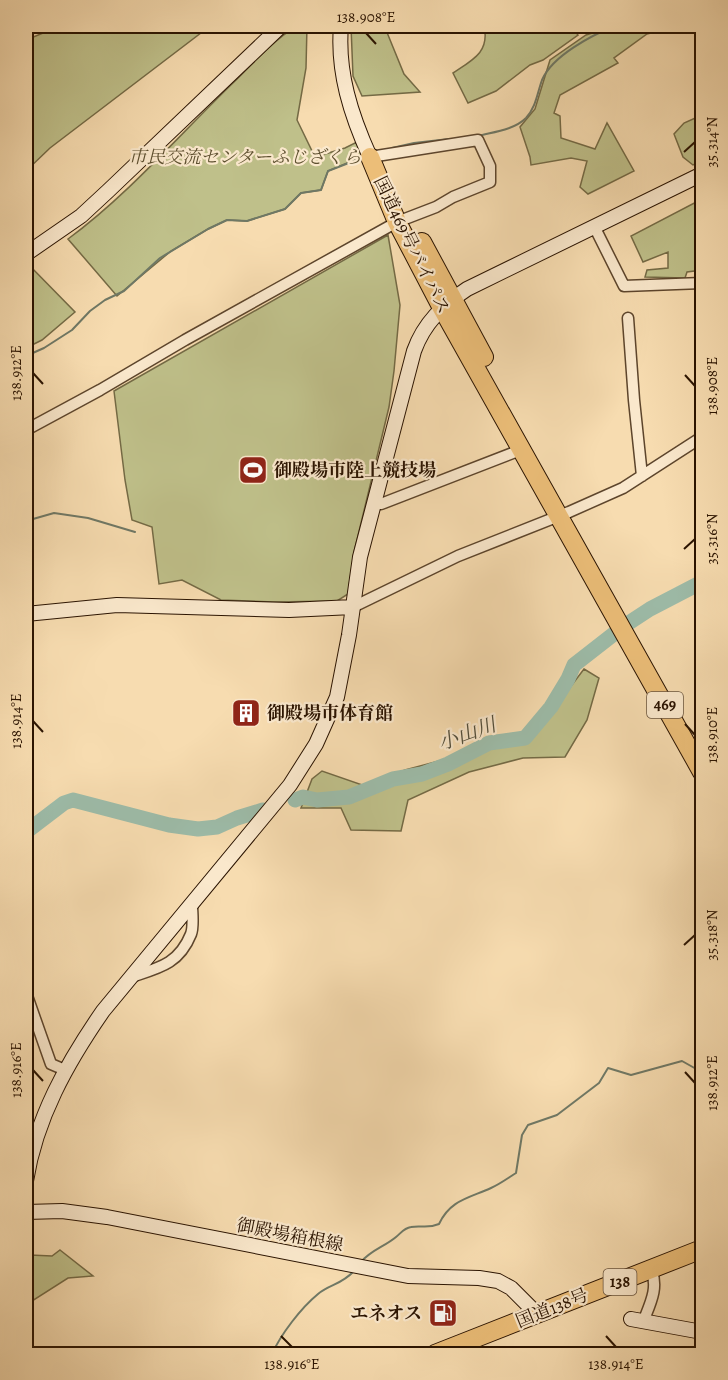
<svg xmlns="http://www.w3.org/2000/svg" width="728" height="1380" font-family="Alegreya,'Noto Serif JP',serif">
  <rect width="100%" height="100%" fill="#f7dcb0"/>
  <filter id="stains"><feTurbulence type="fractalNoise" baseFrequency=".00333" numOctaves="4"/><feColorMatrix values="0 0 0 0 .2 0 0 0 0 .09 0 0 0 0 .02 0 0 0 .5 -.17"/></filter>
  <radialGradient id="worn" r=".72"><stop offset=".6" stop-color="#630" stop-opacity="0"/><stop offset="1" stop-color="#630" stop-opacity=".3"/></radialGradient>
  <path fill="#bfc08a" stroke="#746a45" stroke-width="1.5" d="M60 26H210L50 148 26 171V40Z
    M296 26H307L306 68 297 120 315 157 345 148 357 142 364 156 328 171 321 190 301 193 285 209 247 221 227 220 208 229 171 251 117 296 68 239C129 194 180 134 235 81 254 62 273 41 296 26Z
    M351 26H391L386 30 404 74 420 92 362 96 353 76Z
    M484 26H571L578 35 543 60 530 65 496 91 468 103 453 73C473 60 490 52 484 26Z
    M614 26H664L666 29 647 34 614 58 618 63 560 95 554 113 560 116 561 138 595 149 607 123 634 171 588 194 580 187 587 161 571 158 531 165 530 157 520 127 535 109 550 60 586 35Z
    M702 115V161L693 165 683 157 674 134 684 123Z
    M702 199V270L687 272 685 278 645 277 647 270 668 268V252L643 262 631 236Z
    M388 235 400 305 394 371 389 407 354 552 348 594 337 601 274 602 221 600 182 580 159 584 152 527 132 520 125 480 114 391Z
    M28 264 75 312 42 340 26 348V266Z
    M584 669 599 678 587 720 565 757 523 758 469 772 408 800 401 831 351 830 341 808H301L312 779 322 771 365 786 405 770 533 736Z
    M60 1250 93 1276 68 1278 29 1303 26 1264 30 1255 52 1256Z"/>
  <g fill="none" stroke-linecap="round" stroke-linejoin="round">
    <path stroke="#6f7865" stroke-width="2" d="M478 136C493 132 514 130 526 118 536 107 537 94 542 80 552 56 592 35 615 26
      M392 148 414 143 449 139
      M26 356 44 348 72 330 90 311 105 300 124 291 160 258 208 229 227 220 247 221 285 209 301 193 321 190 328 171 359 159
      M26 521 54 513 88 518 135 532
      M361 1262C371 1250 384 1247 396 1237 401 1233 404 1228 411 1227 422 1225 427 1229 439 1224 450 1200 469 1198 491 1188 500 1184 508 1178 516 1173L522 1135 528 1125 557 1115 599 1083 608 1068 631 1075 682 1061 698 1070 702 1066
      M272 1354C281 1334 301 1308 318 1294 330 1284 341 1285 354 1271"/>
    <path stroke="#9dbca9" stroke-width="15" d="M295 800 303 797 317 800 349 797 393 779 422 774 448 764 489 743 525 738 551 707 568 679 574 665 624 626 650 609 702 582
      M26 832 64 803 73 800 169 825 198 829 217 827 237 818 263 810"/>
    <g stroke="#5d452c" stroke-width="13">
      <path id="street" d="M594 226 624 286 702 283
        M628 318 634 400 642 476
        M26 430 100 390 185 340 397 222 436 207 453 197 490 182V166L478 140 370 157
        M374 504H381L523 449
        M353 607 458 556 569 512 623 488 702 437
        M131 977C159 968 179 964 191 934 194 926 192 913 192 905
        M26 993 51 1064 65 1070
        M643 1322C650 1304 659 1288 651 1269"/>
    </g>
    <g stroke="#2a1300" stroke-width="16">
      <path id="secondary" d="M341 26C337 72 351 115 370 157
        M26 254 81 216 108 191 281 26
        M26 614 117 605 289 610 353 607
        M26 1181C36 1118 67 1063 103 1011L290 785 316 744 337 697 349 635 360 557 414 351C424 323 443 305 467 289L702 174
        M26 1212 62 1211 107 1217 408 1276 479 1278 498 1281 511 1288 537 1314
        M631 1319 702 1332"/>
    </g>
    <g stroke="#2a1300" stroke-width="20">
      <path id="highway" d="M370 157 397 222 442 308 702 772
        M422 242 484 357
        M435 1354 702 1249"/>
    </g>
    <use href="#street" stroke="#fae8cc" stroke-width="10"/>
    <use href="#secondary" stroke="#fae8cc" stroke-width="14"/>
    <use href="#highway" stroke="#ecbe78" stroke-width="18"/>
  </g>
  <path fill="none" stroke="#2a1300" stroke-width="2" d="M366 33 376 44M684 152 695 142M33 373 43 384M685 375 695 386M684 549 695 539M33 721 43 732M685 724 695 735M684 945 695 935M33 1070 43 1081M685 1072 695 1083M281 1336 292 1347M606 1336 616 1347"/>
  <defs>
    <g id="stadium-square" transform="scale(1.5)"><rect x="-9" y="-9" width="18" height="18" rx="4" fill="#8f2418" stroke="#fae8cc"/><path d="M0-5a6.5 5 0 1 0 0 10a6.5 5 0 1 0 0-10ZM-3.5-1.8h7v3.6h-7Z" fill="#fff"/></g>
    <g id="building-square" transform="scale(1.5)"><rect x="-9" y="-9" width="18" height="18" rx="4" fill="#8f2418" stroke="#fae8cc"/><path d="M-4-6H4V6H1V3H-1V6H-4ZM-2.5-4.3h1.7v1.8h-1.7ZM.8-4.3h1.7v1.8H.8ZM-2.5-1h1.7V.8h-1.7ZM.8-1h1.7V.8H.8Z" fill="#fff"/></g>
    <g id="fuel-square" transform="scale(1.5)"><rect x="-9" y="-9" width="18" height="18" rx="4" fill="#8f2418" stroke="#fae8cc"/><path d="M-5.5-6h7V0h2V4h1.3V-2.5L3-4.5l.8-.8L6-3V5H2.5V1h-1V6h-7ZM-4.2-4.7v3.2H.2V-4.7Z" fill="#fff"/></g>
  </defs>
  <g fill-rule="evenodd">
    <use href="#stadium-square" x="253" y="470"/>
    <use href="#building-square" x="246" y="713"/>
    <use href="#fuel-square" x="443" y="1313"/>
  </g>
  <g text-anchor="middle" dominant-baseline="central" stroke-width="4.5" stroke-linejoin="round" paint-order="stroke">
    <g fill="#fae8cc" stroke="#68533d" stroke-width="1.5">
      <rect x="647" y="692" width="36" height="26" rx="4.5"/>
      <rect x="603.5" y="1269" width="33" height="26" rx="4.5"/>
    </g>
    <g font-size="16" font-weight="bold" fill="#2a1300">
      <text x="665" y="705">469</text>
      <text x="620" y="1282">138</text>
    </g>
    <g font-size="18" font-style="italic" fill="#5e5030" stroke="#fae8cc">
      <text x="245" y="157">市民交流センターふじざくら</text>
    </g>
    <g font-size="18" fill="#2a1300" stroke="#fae8cc">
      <text transform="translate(412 245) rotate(64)">国道469号バイパス</text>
      <text transform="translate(290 1235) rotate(11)">御殿場箱根線</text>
      <text transform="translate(552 1308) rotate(-22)">国道138号</text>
    </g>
    <g font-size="18" font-weight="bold" fill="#2a1300" stroke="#fae8cc" text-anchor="start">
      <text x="274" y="470">御殿場市陸上競技場</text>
      <text x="267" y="713">御殿場市体育館</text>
      <text x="422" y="1313" text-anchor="end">エネオス</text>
    </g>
    <g font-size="20" font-style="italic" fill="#524e3b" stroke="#fae8cc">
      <text transform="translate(467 734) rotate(-20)">小山川</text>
    </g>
  </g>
  <rect width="728" height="1380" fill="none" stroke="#f7dcb0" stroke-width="66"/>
  <rect x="33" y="33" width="662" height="1314" fill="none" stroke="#2a1300" stroke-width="2"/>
  <g font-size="15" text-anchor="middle" fill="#2a1300">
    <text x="366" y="22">138.908°E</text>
    <text transform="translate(712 142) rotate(-90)" y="5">35.314°N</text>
    <text transform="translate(16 373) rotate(-90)" y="5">138.912°E</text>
    <text transform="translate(712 386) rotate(-90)" y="5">138.908°E</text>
    <text transform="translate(712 539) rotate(-90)" y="5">35.316°N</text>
    <text transform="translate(16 721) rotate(-90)" y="5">138.914°E</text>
    <text transform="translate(712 735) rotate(-90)" y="5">138.910°E</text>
    <text transform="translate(712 935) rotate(-90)" y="5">35.318°N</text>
    <text transform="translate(16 1070) rotate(-90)" y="5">138.916°E</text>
    <text transform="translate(712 1083) rotate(-90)" y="5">138.912°E</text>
    <text x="292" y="1369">138.916°E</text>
    <text x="616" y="1369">138.914°E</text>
  </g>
  <rect width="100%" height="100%" filter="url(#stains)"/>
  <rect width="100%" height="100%" fill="url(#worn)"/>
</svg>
